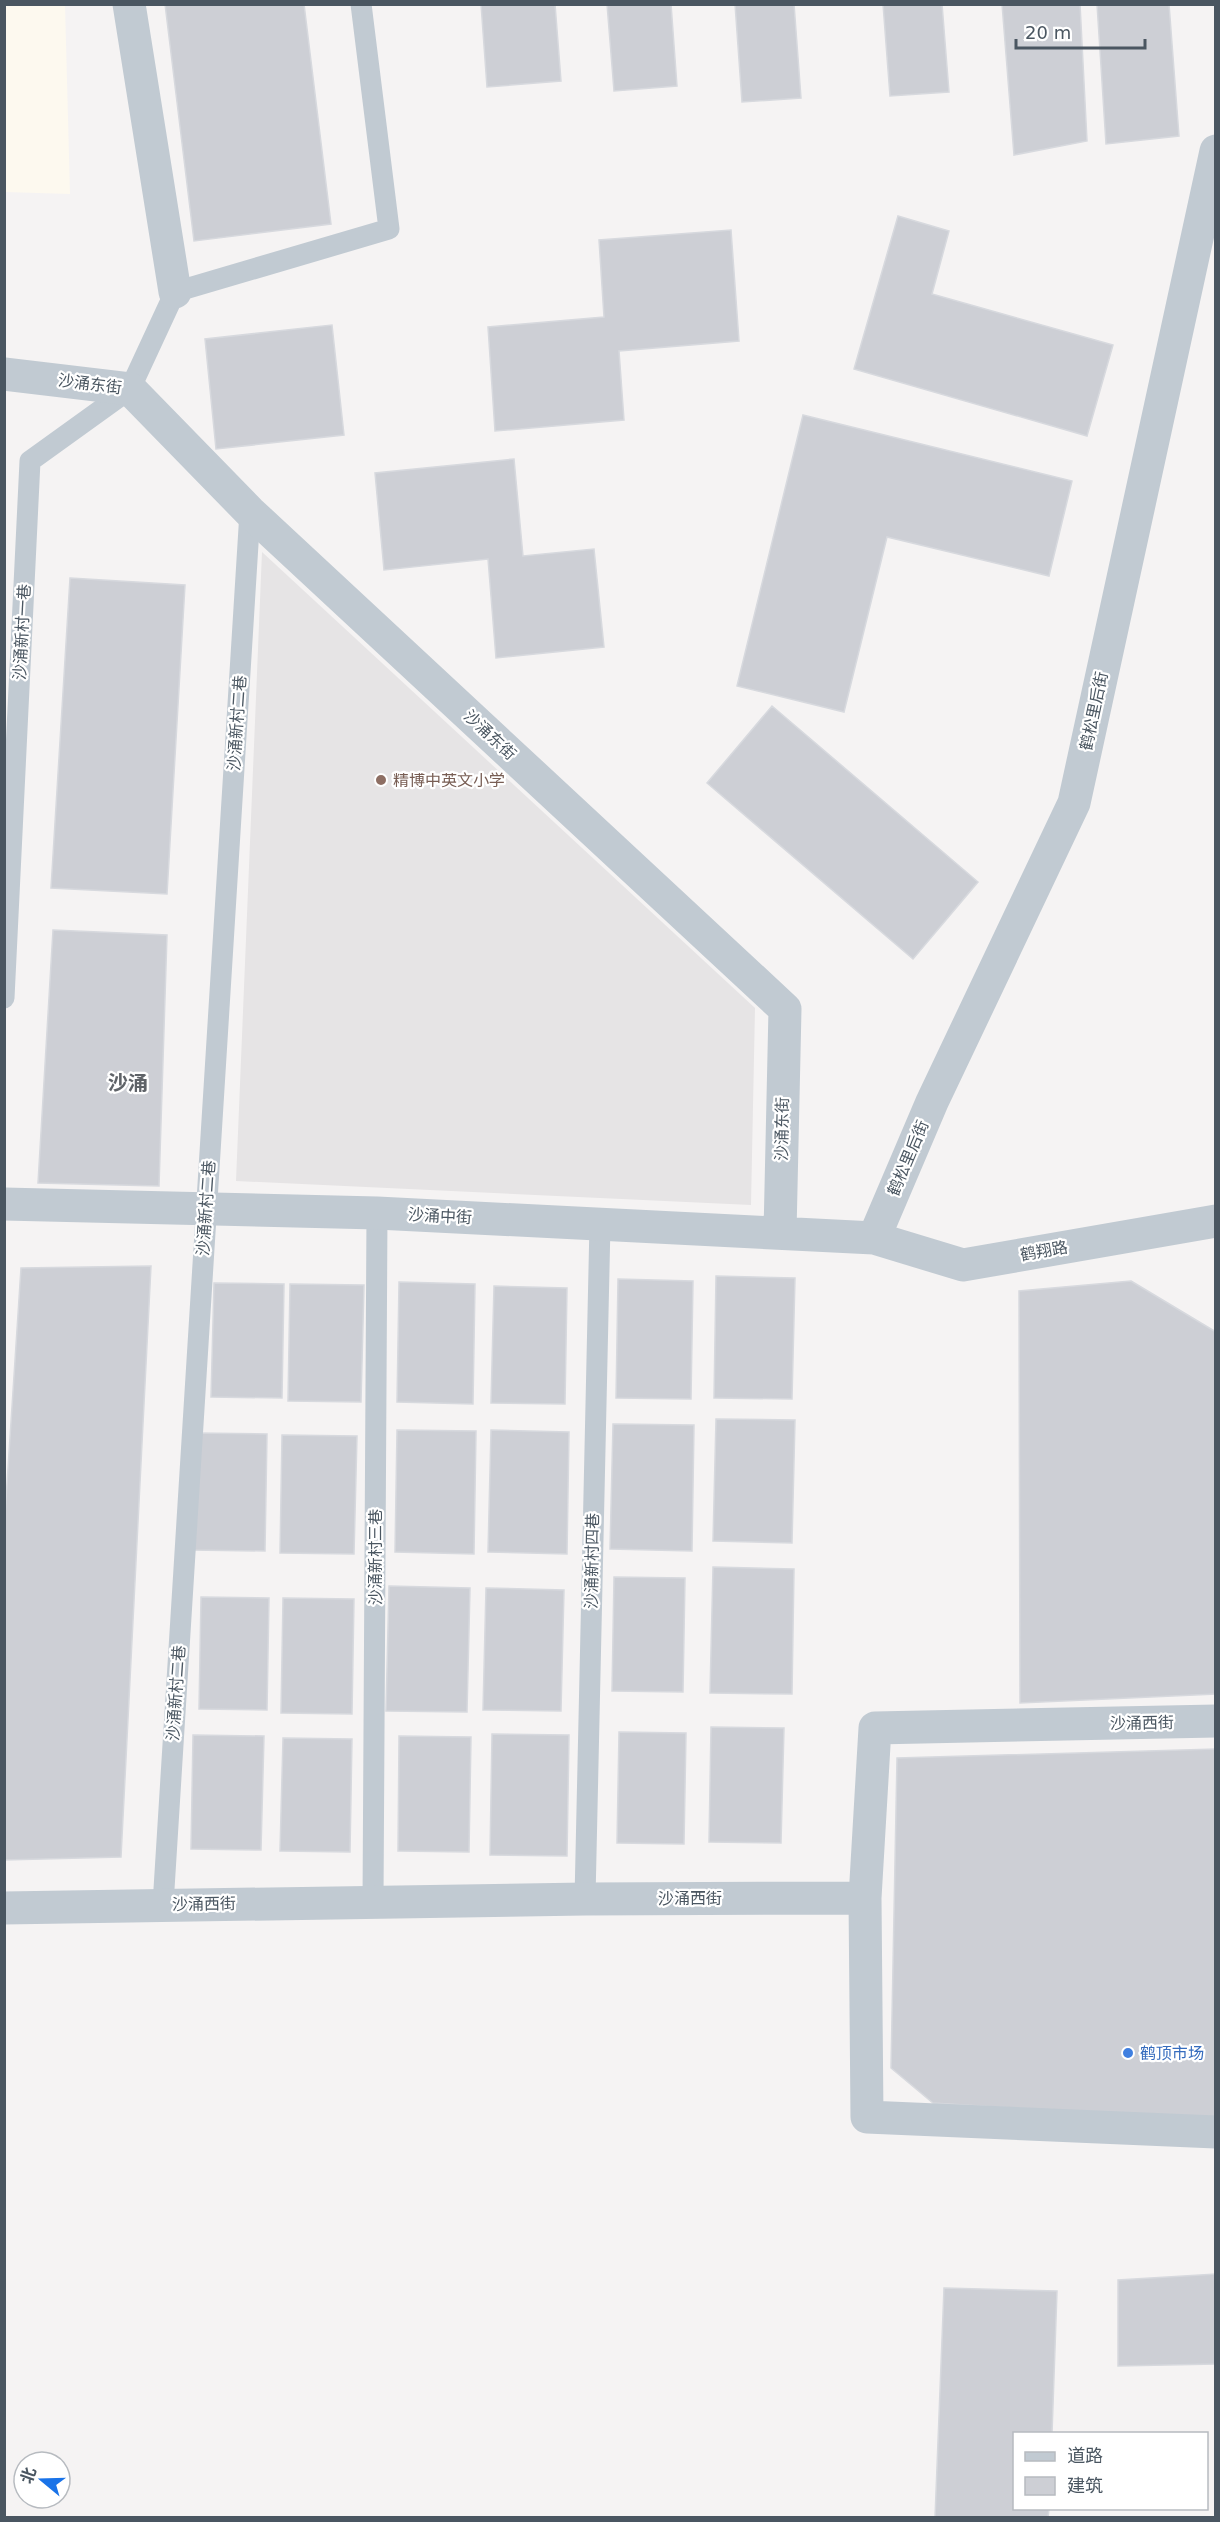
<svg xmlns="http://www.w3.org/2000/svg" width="1220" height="2522" font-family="'DejaVu Sans','Noto Sans SC',sans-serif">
  <rect width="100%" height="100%" fill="#f5f3f3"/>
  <path fill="#fdf9ef" d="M5 4 65 5 70 194 5 192Z"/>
  <path fill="#e6e4e5" d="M262 552 755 1008 751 1205 236 1181Z"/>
  <path fill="#cdcfd5" stroke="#d7d9de" stroke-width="1.5" d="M165 4H304L331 224 194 241Z
    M481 4H555L561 81 487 87Z
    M607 4H671L677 86 614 91Z
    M735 4H794L801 98 742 102Z
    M883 4H942L949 92 890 96Z
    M1002 4H1080L1087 141 1014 155Z
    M1097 4H1169L1179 136 1106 144Z
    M898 216 949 231 932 294 1113 345 1087 436 854 369Z
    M731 230 739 341 619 351 624 420 495 431 488 327 604 317 599 240Z
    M332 325 344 435 216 449 205 339Z
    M803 415 1072 481 1049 576 887 537 844 712 737 686Z
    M514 459 523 556 594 549 604 647 496 658 488 559 384 570 375 473Z
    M70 578 185 585 167 894 51 888Z
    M772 706 978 882 913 959 707 783Z
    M53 930 167 935 159 1186 38 1183Z
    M151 1266 121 1857 4 1860V1530L21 1268Z
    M716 1276 795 1278 792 1399 714 1398Z
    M618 1279 693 1281 691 1399 616 1398Z
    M1131 1281 1216 1332V1694L1020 1703 1019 1291Z
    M399 1282 475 1284 473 1404 397 1402Z
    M214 1283 284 1284 282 1398 211 1397Z
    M290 1284 364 1285 361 1402 288 1401Z
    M494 1286 567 1288 565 1404 491 1403Z
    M716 1419 795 1420 792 1543 713 1541Z
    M613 1424 694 1425 692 1551 610 1549Z
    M397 1430 476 1431 474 1554 395 1552Z
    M491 1430 569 1432 567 1554 488 1552Z
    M194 1433 267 1434 265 1551 192 1550Z
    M282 1435 357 1436 354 1554 280 1553Z
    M713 1567 794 1569 792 1694 710 1693Z
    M614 1577 685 1578 683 1692 612 1691Z
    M389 1586 470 1588 467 1712 386 1711Z
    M486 1588 564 1590 561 1711 483 1710Z
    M201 1597 269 1598 267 1710 199 1709Z
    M283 1598 354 1599 352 1714 281 1713Z
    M711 1727 784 1728 781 1843 709 1842Z
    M619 1732 686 1733 684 1844 617 1843Z
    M492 1734 569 1735 567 1856 490 1855Z
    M193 1735 264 1736 261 1850 191 1849Z
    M399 1736 471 1737 469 1852 398 1851Z
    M283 1738 352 1739 350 1852 280 1851Z
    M1216 1749V2121L933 2103 891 2068 897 1758Z
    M1216 2274V2364L1118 2366V2280Z
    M944 2288 1057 2291 1052 2434H1014V2508H1049L1048 2518H935Z"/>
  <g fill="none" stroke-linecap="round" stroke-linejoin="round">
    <path stroke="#c1cad2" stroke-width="21" d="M4 998 30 461 130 389 175 292 389 229 361 4
      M585 1899 600 1224
      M373 1902 377 1213
      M163 1905 250 512"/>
    <path stroke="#c1cad2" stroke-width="33" d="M129 4 175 292
      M4 374 130 389 250 512 785 1009 780 1233
      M4 1204 377 1213 874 1238 963 1265 1216 1221
      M874 1238 932 1102 1074 803 1216 151
      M865 1898 867 2117 1216 2132
      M4 1908 585 1899 865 1898 875 1728 1216 1721"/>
  </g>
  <circle fill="#8d6e63" stroke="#fff" stroke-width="2" cx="381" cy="780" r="6"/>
  <circle fill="#3f7fe0" stroke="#fff" stroke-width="2" cx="1128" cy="2053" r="6"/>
  <g text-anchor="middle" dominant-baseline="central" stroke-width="4.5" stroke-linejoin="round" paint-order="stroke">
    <g font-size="16" fill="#4a5661" stroke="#fff">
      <text transform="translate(90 384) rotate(7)">沙涌东街</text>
      <text transform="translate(22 632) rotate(-87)">沙涌新村一巷</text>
      <text transform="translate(1094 711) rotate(-78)">鹤松里后街</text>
      <text transform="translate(237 723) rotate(-86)">沙涌新村二巷</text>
      <text transform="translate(490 735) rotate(43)">沙涌东街</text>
      <text transform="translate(782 1129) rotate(-89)">沙涌东街</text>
      <text transform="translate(908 1158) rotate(-67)">鹤松里后街</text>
      <text transform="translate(206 1208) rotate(-86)">沙涌新村二巷</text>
      <text transform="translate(440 1216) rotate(3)">沙涌中街</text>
      <text transform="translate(1044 1251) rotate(-10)">鹤翔路</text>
      <text transform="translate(375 1557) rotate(-90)">沙涌新村三巷</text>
      <text transform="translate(592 1561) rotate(-89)">沙涌新村四巷</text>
      <text transform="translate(176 1693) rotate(-86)">沙涌新村二巷</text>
      <text transform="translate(1142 1723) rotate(-1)">沙涌西街</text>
      <text x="690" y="1898">沙涌西街</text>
      <text transform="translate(204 1904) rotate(-1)">沙涌西街</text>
    </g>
    <g font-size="16" fill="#785e54" stroke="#fff" text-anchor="start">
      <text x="393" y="780">精博中英文小学</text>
    </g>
    <g font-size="16" fill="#366cbe" stroke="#fff" text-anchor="start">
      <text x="1140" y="2053">鹤顶市场</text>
    </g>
    <g font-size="20" font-weight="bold" fill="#5f6368" stroke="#fff">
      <text x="128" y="1083">沙涌</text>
    </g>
  </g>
  <rect width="1220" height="2522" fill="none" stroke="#4a5661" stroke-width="12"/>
  <rect x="1013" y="2432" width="195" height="78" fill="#ffffff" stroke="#b7bbc0" stroke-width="1.5"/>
  <rect x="1025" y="2452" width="30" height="9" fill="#c1cad2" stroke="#b7bbc0" stroke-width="1.5"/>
  <text x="1067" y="2462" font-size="18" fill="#4a5661">道路</text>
  <rect x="1025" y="2477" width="30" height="18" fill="#cdcfd5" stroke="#b7bbc0" stroke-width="1.5"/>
  <text x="1067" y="2492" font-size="18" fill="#4a5661">建筑</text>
  <g transform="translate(42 2480) rotate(289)"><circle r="28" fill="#ffffff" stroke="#b7bbc0" stroke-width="1.5"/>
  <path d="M0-4.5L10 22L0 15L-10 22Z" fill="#1a73e8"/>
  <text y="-9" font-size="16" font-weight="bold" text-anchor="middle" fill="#4a5661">北</text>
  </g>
  <path d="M1016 39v9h129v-9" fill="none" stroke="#4a5661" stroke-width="3"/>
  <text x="1025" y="39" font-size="18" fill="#4a5661" stroke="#ffffff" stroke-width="4.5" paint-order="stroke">20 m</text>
</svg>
